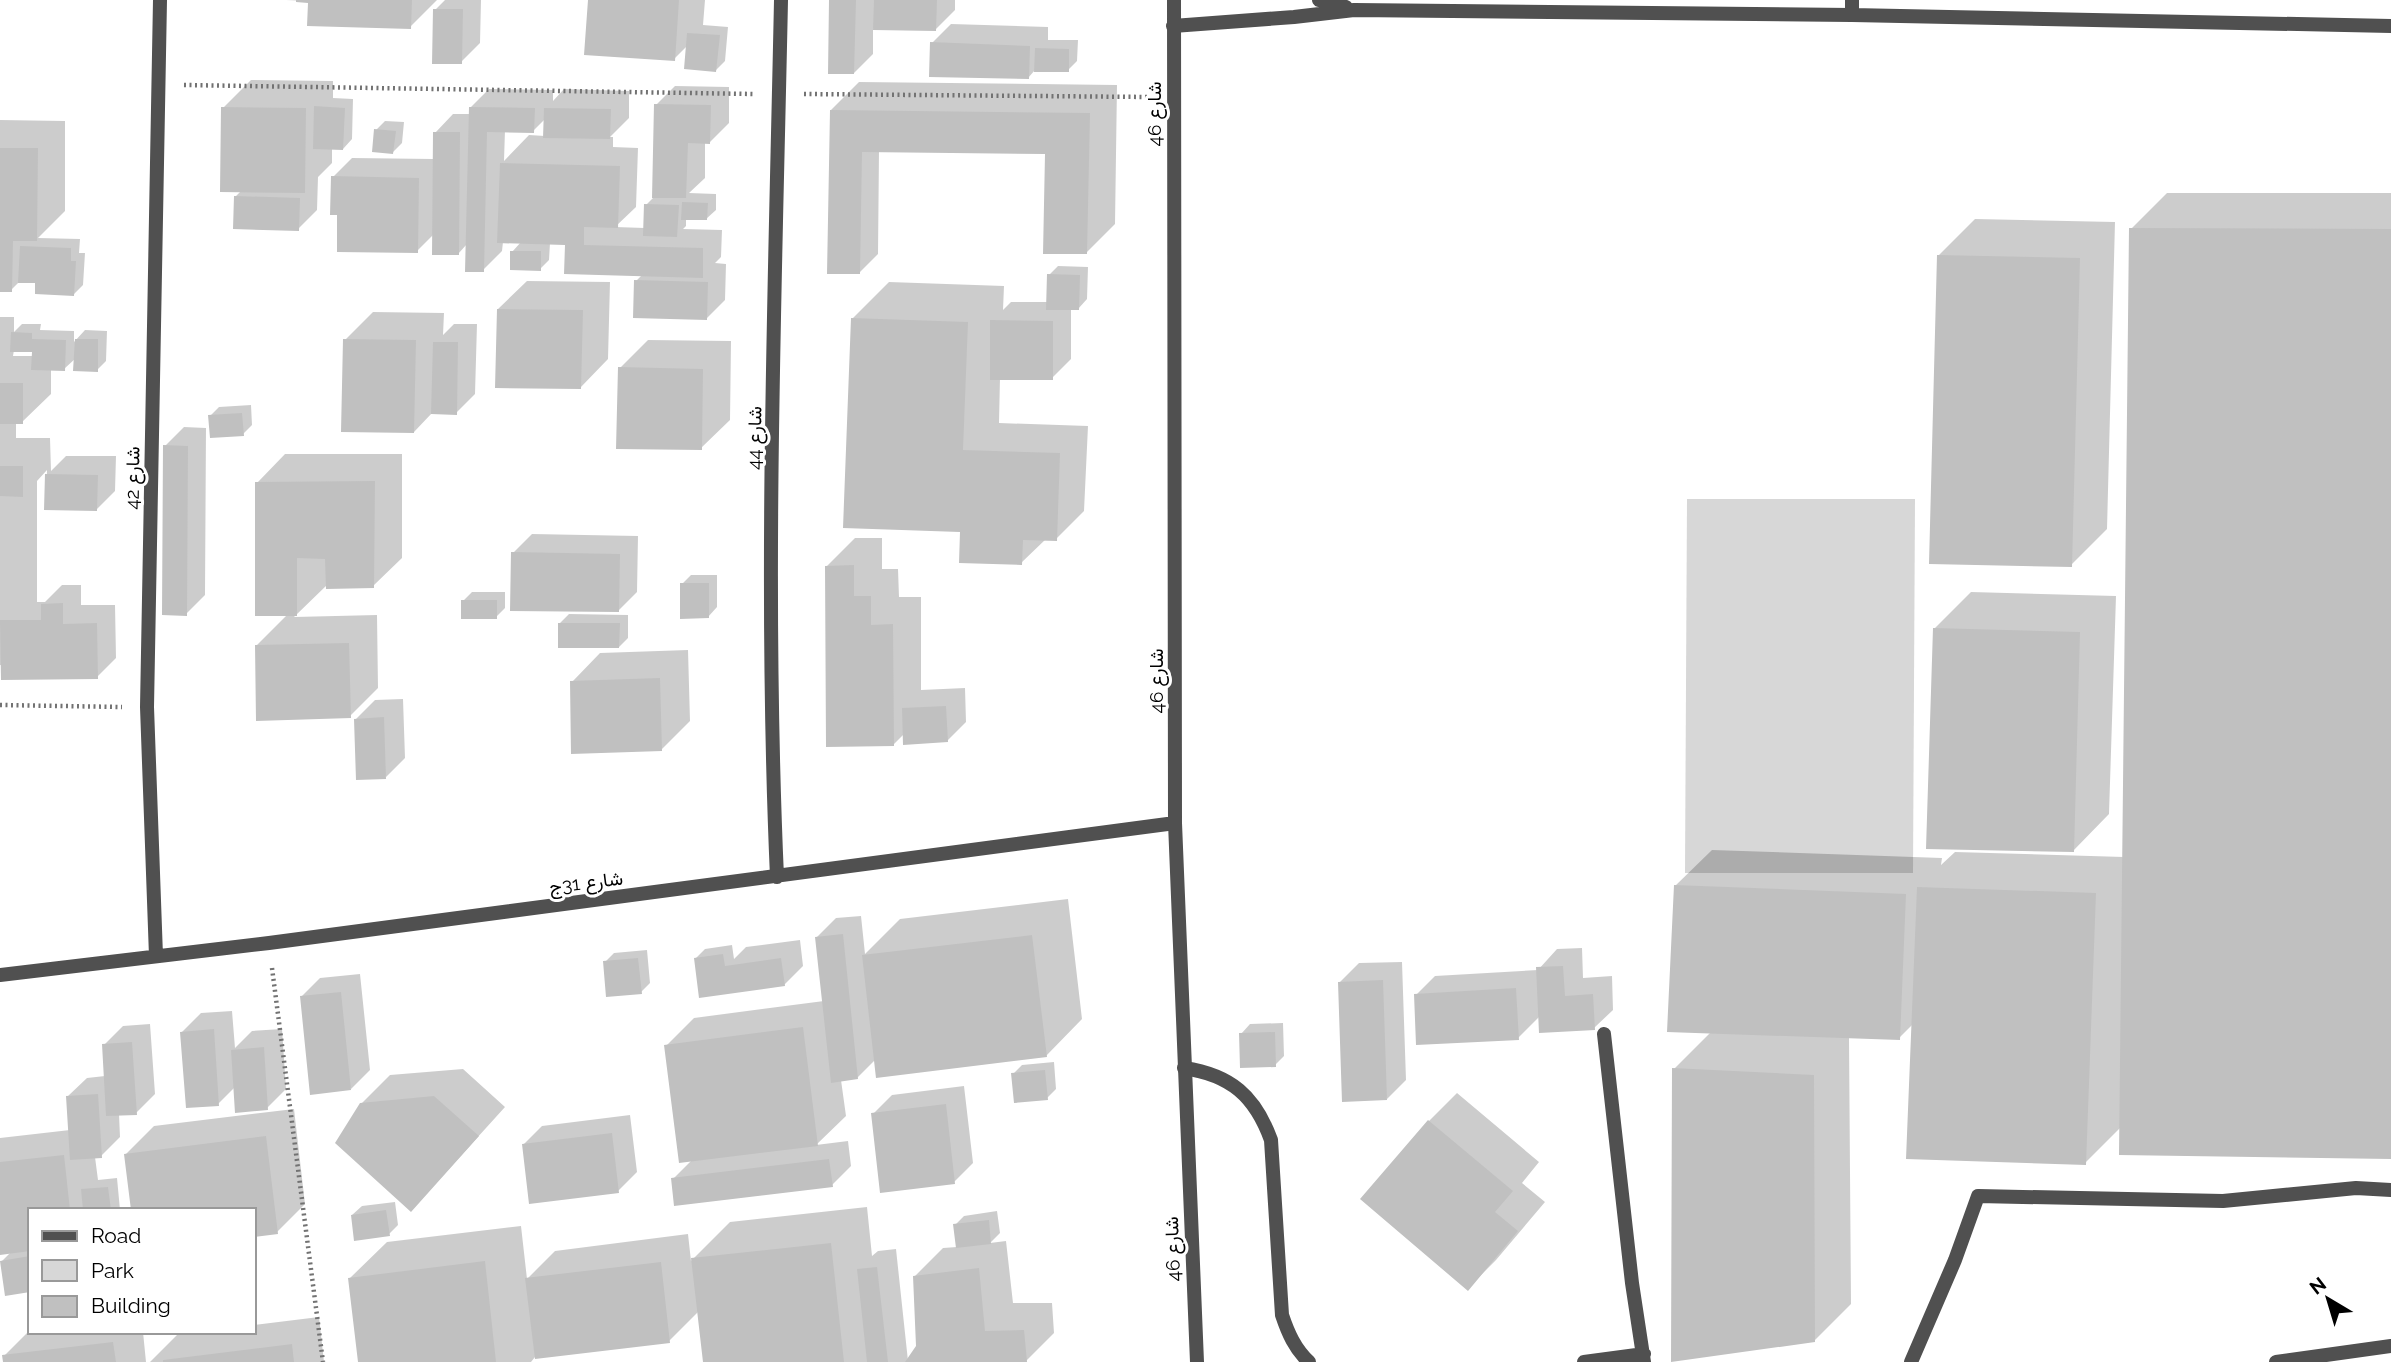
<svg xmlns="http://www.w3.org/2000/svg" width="2391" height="1362" font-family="Raleway,Vazirmatn,sans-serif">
  <rect width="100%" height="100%" fill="#fff"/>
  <path fill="#d7d7d7" d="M1687 499H1915L1913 873H1685Z"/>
  <path fill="#0003" fill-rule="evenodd" d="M286 0H437L410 27 310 1Z
    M445 0H481L480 43 461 62 435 10Z
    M590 0H705L703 25 728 27 725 61 716 70 688 45 674 59Z
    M831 0H955V10L936 29 873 28V54L854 73Z
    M951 24 1048 27V40H1078L1077 61 1068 70H1035L1028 78 932 43Z
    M251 80 333 81V98L353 99 352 139 343 149 332 148V163L318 177 317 210 298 229 235 197 242 190 223 108Z
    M859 82 1117 85 1115 224 1087 252 1046 153 879 151 878 254 859 273 831 110Z
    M675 86 729 87V123L710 142H705V178L689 193 716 194V210L706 219 686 218V226L683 229 722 230 721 257 715 263 726 264 725 300 706 319 636 281 642 275 569 243H550L549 260 540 269 512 252 521 242H503L502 251 483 270 467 244 458 254 433 235 417 251 339 214 333 177 352 158 434 159 435 133 453 114H470V108L489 89 553 90V101L564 89 629 91V118L610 137H613V147L638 148 636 207 615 227 645 228 646 205 654 197 656 105ZM545 119V136L529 135 504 161 505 130 533 131Z
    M0 120 65 121V211L38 238 80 239 79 253H85L83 285 74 294 37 282 20 281 11 290H0Z
    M385 121 404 122 402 143 393 152 376 130Z
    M2167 193H2391V1157L2121 1127 2085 1163 1913 1024 1899 1038 1849 1037 1851 1304 1815 1340 1674 1069 1711 1032 1675 886 1712 850 1942 858 1941 865 1955 852 2124 857 2131 229Z
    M1975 219 2115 222 2107 529 2071 565 1938 256Z
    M1058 266 1088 267 1087 299 1078 309 1071 308V359L1052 378H1000L999 423 1088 426 1084 511 1056 539H1046L1021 563 962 528 852 319 889 282 1004 286 1003 310 1011 302H1048L1049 275Z
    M527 281 610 282 608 359 580 388 498 309Z
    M373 312 444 313 443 335 454 324H477L475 394 456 413H432L414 432 345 340Z
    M0 317H14V332L22 324H41L40 330 74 331V342L85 330 107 331 106 361 97 370 76 358 64 369H51V394L22 422H16V438H50L51 471 66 456H116L115 491 96 510 46 508 47 470 37 481V602H45L62 585H81V605H115L116 658 97 677 0 665ZM14 350 33 351V356H13Z
    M648 340 731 341 730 420 701 448 620 368Z
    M251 405 252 425 243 434 210 416 219 407Z
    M184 427 206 428 205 595 186 614 165 446Z
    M285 454H402V558L373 586 328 584 294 617 377 615 378 688 350 716 256 646 287 615 257 483Z
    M532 534 638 536 637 592 618 611 513 553Z
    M855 538H882V569H898L899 597H921V690L965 688 966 722 947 741 905 733 893 745 827 566Z
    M691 575H717V607L708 617 682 584Z
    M472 592H505V608L496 617 463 601Z
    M1971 592 2116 596 2109 814 2073 851 1934 629Z
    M569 614 628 615V638L619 647 560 623Z
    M688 650 690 721 662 749 572 682 600 653Z
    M403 699 405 758 386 777 356 719 375 700Z
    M1068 899 1082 1019 1046 1056 875 1060 857 1078 841 1080 846 1116 816 1145 848 1141 851 1166 832 1185 673 1179 692 1160 666 1046 694 1018 824 1001 817 937 836 918 861 916 865 954 900 919Z
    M800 940 803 966 784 985 696 958 705 949 732 945 734 959 746 947Z
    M1582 948 1583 978 1612 976 1613 1010 1594 1028 1540 1016 1518 1038 1416 995 1435 976 1538 970 1557 949Z
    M647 950 650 983 641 992 605 962 614 953Z
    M1402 962 1406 1080 1387 1099 1340 982 1359 963Z
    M360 974 370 1070 351 1089 301 997 320 978Z
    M232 1011 235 1048 252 1031 282 1029 286 1089 267 1108 235 1087 218 1104 182 1032 201 1013Z
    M1283 1023 1284 1056 1275 1065 1241 1034 1250 1024Z
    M150 1024 155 1094 136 1113 119 1114 120 1137 101 1156 95 1157 98 1180 117 1178 120 1210H30V1290L1 1262 11 1252 0 1253V1138L70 1130 68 1096 87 1078 105 1076 104 1045 123 1026Z
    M1054 1062 1056 1089 1047 1098 1013 1074 1022 1065Z
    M463 1069 505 1107 438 1181 361 1104 390 1075Z
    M964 1086 973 1163 954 1182 873 1114 892 1095Z
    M1457 1093 1539 1162 1522 1183 1545 1202 1496 1260 1468 1288 1363 1199 1429 1121Z
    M294 1109 305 1204 277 1232 254 1235V1210L126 1154 154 1126Z
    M630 1115 637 1172 618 1191 523 1145 542 1126Z
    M395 1202 398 1225 389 1234 352 1215 362 1206Z
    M867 1207 872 1256 878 1251 896 1249 908 1361 918 1347 915 1276 943 1248 957 1247 955 1225 964 1216 997 1211 1000 1233 990 1243 1006 1241 1013 1303H1052L1054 1333 1026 1361 1014 1362H704L699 1311 669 1341 535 1357 531 1362H360L350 1278 387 1242 521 1226 527 1279 555 1251 688 1234 691 1261 730 1222Z
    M319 1317 324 1362H150L177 1335 197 1332H254V1325Z
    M30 1330V1332H143L146 1362H4V1356Z"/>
  <path fill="#c0c0c0" d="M296 0H412L411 29 307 26 308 3 296 2Z
    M588 0H679L675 61 584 55Z
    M829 0H856L854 74H828Z
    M874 0H937L936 31 873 30Z
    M433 9H463L462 64H432Z
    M687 33 720 35 716 72 684 69Z
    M930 42 1030 46 1029 79 929 77Z
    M1035 48 1069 49V72H1034Z
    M654 104 711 105 710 144 688 143 686 198H652Z
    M314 106 345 108 343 150 313 149Z
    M221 107 306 108 305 193 220 192Z
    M469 107 535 108 534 133 487 132 484 272H465Z
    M544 108 611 109 610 139 543 138Z
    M830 110 1090 113 1087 254H1043L1045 154 862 152 860 274H827Z
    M374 129 396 131 393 154 372 152Z
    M433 132H460L459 255H432Z
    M0 148H38L37 241H13L12 292H0Z
    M500 163 620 166 618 228 584 227V245L703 248V278L564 274 565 245 497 243Z
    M331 176 419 178 418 253 337 252V215H330Z
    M234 196 300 198 299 231 233 229Z
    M682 202 708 203 707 220H681Z
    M644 204 679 205 677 237 643 236Z
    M2129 228 2391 229V1159L2119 1155Z
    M20 246 71 248V261H76L74 296 35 294V283H18Z
    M510 251H541V271L510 270Z
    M1937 255 2080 258 2072 567 1929 564Z
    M1047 274 1080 275 1079 310H1046Z
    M634 280 708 282 707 320 633 318Z
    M497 309 583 310 581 389 495 388Z
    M851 318 968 322 963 450 1060 453 1057 541 1023 540 1022 565 959 563 960 532 843 528Z
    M990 320 1053 321V380H990Z
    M11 332 32 333V339L66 340 65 371 31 370 32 352H10Z
    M75 339H98V372L73 371Z
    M343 339 416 340 414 433 341 432Z
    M433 342H458L457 415 431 414Z
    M618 367 703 369 702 450 616 449Z
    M0 383H23V424H0Z
    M242 413 244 436 210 438 208 415Z
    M163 445 188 446 187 616 162 615Z
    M0 466H23V497L0 496Z
    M45 474 98 475 97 511 44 510Z
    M375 481 374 588 326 589 325 559 297 558V616H255V482Z
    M511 552 620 554 619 612 510 611Z
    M854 565V596H871V625L893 624 894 746 826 747 825 566Z
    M680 583H709V618L680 619Z
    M461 600H497V619H461Z
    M63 603V624L97 623 98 679 1 680 0 620H41V604Z
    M558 623H620L619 648H558Z
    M1933 628 2080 632 2074 852 1926 849Z
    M349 643 351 718 256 721 255 645Z
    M660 678 662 751 571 754 570 681Z
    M946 706 948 742 903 745 902 708Z
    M384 717 386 779 356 780 354 719Z
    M1674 885 1906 894 1900 1040 1667 1032Z
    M1917 887 2096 893 2086 1165 1906 1159Z
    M843 934 858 1079 831 1083 815 937Z
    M1032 935 1047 1057 876 1078 862 955Z
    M723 954 725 966 781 958 785 986 699 998 694 958Z
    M638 958 642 994 606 997 603 961Z
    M1563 966 1565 996 1593 994 1595 1030 1539 1033 1536 967Z
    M1383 980 1387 1100 1342 1102 1338 982Z
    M1516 988 1519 1040 1416 1045 1414 994Z
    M341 992 351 1090 310 1095 300 996Z
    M803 1027 818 1146 679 1163 664 1045Z
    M214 1029 219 1106 186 1108 180 1032Z
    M1275 1032 1276 1067 1240 1068 1239 1033Z
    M132 1042 137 1115 106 1116 102 1044Z
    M264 1047 268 1110 235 1113 231 1050Z
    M1672 1068 1814 1075 1815 1342 1671 1362Z
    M1045 1070 1048 1100 1014 1103 1011 1073Z
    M98 1094 102 1158 70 1160 66 1096Z
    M434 1096 479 1136 411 1212 335 1143 360 1103Z
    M946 1104 955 1184 880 1193 871 1113Z
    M1428 1120 1513 1191 1495 1212 1518 1231 1468 1291 1360 1199Z
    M612 1133 619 1193 529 1204 522 1144Z
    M266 1136 278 1234 254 1237V1210H131L124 1154Z
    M64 1155 70 1210H30V1251L0 1255V1162Z
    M829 1159 833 1187 674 1206 671 1178Z
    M108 1187 111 1210H83L81 1189Z
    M386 1210 390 1236 354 1241 351 1215Z
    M989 1220 991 1244 956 1248 953 1224Z
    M831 1243 844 1362H703L691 1258Z
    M30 1256V1292L5 1296 0 1261Z
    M485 1261 496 1362H358L348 1278Z
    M661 1262 670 1343 535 1359 525 1278Z
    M877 1267 888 1362H867L857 1269Z
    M979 1268 985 1331 1024 1330 1027 1362H905L916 1346 913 1276Z
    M113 1342 116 1362H3L2 1355Z
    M292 1344 294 1362H163V1360Z"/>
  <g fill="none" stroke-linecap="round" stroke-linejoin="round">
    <path stroke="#727272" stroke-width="4.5" stroke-dasharray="2 3.5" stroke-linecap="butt" d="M184 85 753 94
      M804 94 1149 97
      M0 705 122 707
      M272 968 323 1362"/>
    <path stroke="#505050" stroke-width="14" d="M1604 1034 1632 1283 1644 1362
      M1184 1068C1231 1075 1255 1096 1271 1140L1282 1315C1288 1333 1295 1349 1309 1362
      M1584 1362 1644 1354
      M1911 1362 1955 1260 1978 1196 2223 1201 2356 1188 2391 1190"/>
    <path stroke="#505050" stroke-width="14" d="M1174 0 1175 823 1197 1362
      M1319 0 1346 7
      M1852 15V0
      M1173 26 1294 17 1354 10 1852 15 2391 26
      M777 877C764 585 775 292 781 0
      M156 956 147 707 160 0
      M0 975 269 943 1175 823
      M2276 1362 2391 1346"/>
  </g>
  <g text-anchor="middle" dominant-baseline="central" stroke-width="6" stroke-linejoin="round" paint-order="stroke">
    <g font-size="19" fill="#000" stroke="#fff">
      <text transform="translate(1154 114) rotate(-90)">شارع 46</text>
      <text transform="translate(754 438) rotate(-89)">شارع 44</text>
      <text transform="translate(132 478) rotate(-89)">شارع 42</text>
      <text transform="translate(1156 681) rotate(-90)">شارع 46</text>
      <text transform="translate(586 882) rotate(-7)">شارع 31ج</text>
      <text transform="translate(1172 1249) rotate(-92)">شارع 46</text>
    </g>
  </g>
  <rect x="28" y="1208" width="228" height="126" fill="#ffffff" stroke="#999999" stroke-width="2"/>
  <rect x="42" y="1231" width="35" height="10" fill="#505050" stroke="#999999" stroke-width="2"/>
  <text x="91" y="1243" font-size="21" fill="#000000">Road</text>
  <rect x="42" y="1260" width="35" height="21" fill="#d7d7d7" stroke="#999999" stroke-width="2"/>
  <text x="91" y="1278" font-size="21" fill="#000000">Park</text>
  <rect x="42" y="1296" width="35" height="21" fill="#c0c0c0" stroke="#999999" stroke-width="2"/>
  <text x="91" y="1313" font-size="21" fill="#000000">Building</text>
  <g transform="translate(2328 1299) rotate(322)" stroke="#ffffff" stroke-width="5" paint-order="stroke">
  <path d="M0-5L12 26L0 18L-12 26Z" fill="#000000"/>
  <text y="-10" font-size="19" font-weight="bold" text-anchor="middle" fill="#000000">N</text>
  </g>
</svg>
